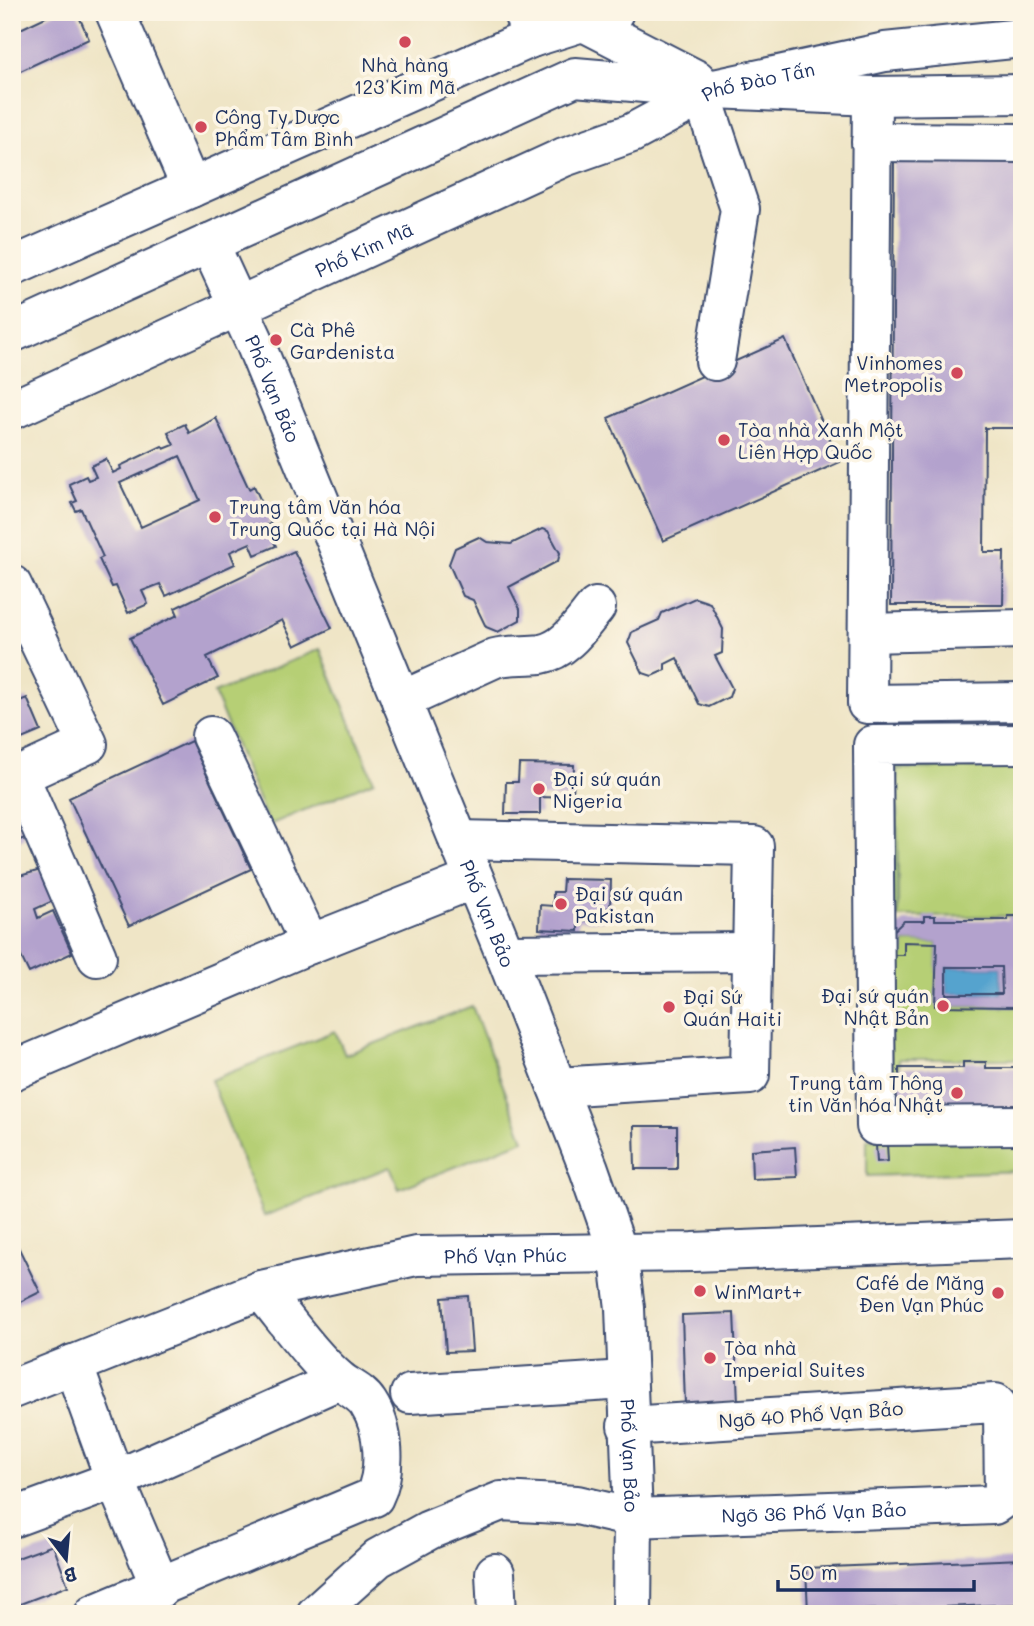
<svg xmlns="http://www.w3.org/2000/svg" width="1034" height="1626" font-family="Mali,sans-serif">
  <rect width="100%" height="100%" fill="#fcf5e5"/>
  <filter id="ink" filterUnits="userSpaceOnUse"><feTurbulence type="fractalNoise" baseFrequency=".0143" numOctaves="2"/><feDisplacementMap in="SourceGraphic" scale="14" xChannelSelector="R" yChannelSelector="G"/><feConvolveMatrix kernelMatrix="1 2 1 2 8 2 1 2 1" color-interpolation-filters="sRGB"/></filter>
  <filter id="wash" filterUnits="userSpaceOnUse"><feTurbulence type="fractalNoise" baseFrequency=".00686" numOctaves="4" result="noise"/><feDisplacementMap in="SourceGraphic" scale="28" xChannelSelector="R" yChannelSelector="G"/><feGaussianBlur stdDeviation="1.57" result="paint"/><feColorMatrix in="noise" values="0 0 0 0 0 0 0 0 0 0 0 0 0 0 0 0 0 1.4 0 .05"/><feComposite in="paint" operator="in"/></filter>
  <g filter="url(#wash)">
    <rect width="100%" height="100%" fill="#efe5c6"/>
    <path fill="#b6cf75" stroke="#687f6a" stroke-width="2" d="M320 649 374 781 269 825 214 693Z
      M1022 767V916L898 917 896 768Z
      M904 942 937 943 936 1006 1014 1007 1022 1003V1059H899V1081H892L884 955H903Z
      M472 1006 524 1140 399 1189 390 1167 264 1216 211 1080 335 1031 345 1055Z
      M1022 1138V1171L867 1176V1139Z"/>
    <path fill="#90b266" stroke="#567062" stroke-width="2" d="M1022 752V767L897 769 898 917H884L882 754Z"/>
    <path fill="#55a3ce" stroke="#386996" stroke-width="2" d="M946 967H1001L1002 994H946Z"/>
    <g id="blocks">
      <path fill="#b3a2cd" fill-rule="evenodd" d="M56 12H77L89 39 12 75V33Z
        M894 159 1022 160V428H985L984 552H1004L1003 605H891Z
        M785 339 840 462 663 541 608 418Z
        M216 418 249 489 254 486 271 523 266 526 276 546 255 555 250 543 230 552 235 564 166 596 160 584 142 591 148 604 128 613 116 586 112 587 99 559 103 557 81 509 76 511 72 503 77 501 69 484 86 476 88 480 96 477 91 466 106 459 113 473 121 469 120 466 162 446 164 449 174 445 168 432 185 424 189 433ZM180 456 200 500 141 527 120 483Z
        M542 529 548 531 560 553 558 561 509 587 520 609V620L498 632 486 627 473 600 463 596 449 564 455 548 479 537 487 542 511 544Z
        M294 551 332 628 295 646 282 620 207 657 218 678 163 705 130 638 178 615 175 608Z
        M695 598 710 603 723 629 722 653 715 656 732 688 729 697 709 707 699 704 677 658 665 664V670L652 676 643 673 628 643 632 632 659 620 662 613Z
        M27 698 41 731 12 743V704Z
        M191 741 251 869 129 926 69 798Z
        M519 764 574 765 573 798 540 797V814H505L506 782H518Z
        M12 809 25 838 12 843Z
        M41 870 55 900 35 909 38 918 53 911 72 953 29 973 16 946 12 948V878Z
        M563 879 611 880 610 908H603V921L578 920V931L539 929 540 905 553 906V892H562Z
        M924 916H935V920H1008V916H1022V1003L1014 1007 935 1006 937 943 904 942V955H884V940L904 921H924ZM946 967H1001L1002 994H946Z
        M963 1062H986V1068H1022V1111H899V1105H892V1081H899V1068H963Z
        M634 1126H677V1169H635Z
        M887 1144 888 1161 877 1162 876 1145Z
        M795 1147 797 1177 752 1179 751 1150Z
        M12 1234 40 1292 14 1305 12 1301Z
        M468 1296 472 1351 446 1352 442 1298Z
        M734 1313 738 1402 685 1404 682 1315Z
        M53 1545 68 1586 12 1607V1560Z
        M1022 1559V1604L808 1612 806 1568Z"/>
    </g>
  </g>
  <g filter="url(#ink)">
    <use href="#blocks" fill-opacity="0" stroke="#3b4a6e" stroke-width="2"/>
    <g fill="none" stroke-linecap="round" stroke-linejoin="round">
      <g stroke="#3b4a6e" stroke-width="42">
        <g id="minor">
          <path d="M115 12 191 188"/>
          <path d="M523 12 531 38"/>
          <path d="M702 95 740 209 715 361"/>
          <path d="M872 96 867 704 1022 702"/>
          <path d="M871 142 1022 143"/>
          <path id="s1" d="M209 243 255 343 505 954 589 1169 618 1252 625 1308 633 1518 632 1614"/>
          <path d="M12 585 88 744 12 779"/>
          <path d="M868 633 1022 629"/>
          <path d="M401 701 495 658C511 654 525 656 541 654 566 650 581 625 596 607"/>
          <path d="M211 736 310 944"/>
          <path d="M1022 744 873 745 876 1126 1022 1125"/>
          <path d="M19 775 97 957"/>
          <path d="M458 840 754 846 750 1075 557 1087"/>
          <path d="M505 954 752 952"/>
          <path d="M12 1071 310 944 474 879"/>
          <path d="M73 1364 115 1480 161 1588"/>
          <path id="s2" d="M12 1389 261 1290 416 1256 693 1252 1022 1239"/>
          <path d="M410 1394 625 1380"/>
          <path d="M12 1518 115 1480 339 1380"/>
          <path d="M495 1573 497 1614"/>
          <path d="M94 1614 374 1497C387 1471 385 1429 368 1403 361 1392 349 1388 339 1380 311 1356 285 1318 261 1290"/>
          <path id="s3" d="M316 1614 378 1558 429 1530 501 1501 577 1505 633 1518 994 1505 1004 1498 1003 1412 995 1403 627 1426"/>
        </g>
      </g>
      <g stroke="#3b4a6e" stroke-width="42">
        <g id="major">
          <path d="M584 22 697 80"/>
          <path d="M12 267 531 38 614 12"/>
          <path d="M12 333 575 77 714 89 872 96 1022 94"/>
          <path id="s4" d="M12 410 564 157 632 133 714 89 885 52 1022 38"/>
        </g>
      </g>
      <use href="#minor" stroke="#fff" stroke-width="38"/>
      <use href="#major" stroke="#fff" stroke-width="38"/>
    </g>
  </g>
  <g fill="#d1495b" stroke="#fcf5e5" stroke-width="2.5">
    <circle cx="405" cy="42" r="7"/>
    <circle cx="201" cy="127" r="7"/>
    <circle cx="276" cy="340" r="7"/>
    <circle cx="957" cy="373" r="7"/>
    <circle cx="724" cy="440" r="7"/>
    <circle cx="215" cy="517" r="7"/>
    <circle cx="539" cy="789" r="7"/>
    <circle cx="561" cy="904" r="7"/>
    <circle cx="943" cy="1006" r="7"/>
    <circle cx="669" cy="1007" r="7"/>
    <circle cx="957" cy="1093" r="7"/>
    <circle cx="700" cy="1291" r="7"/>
    <circle cx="998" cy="1293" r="7"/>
    <circle cx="710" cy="1358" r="7"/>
  </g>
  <g text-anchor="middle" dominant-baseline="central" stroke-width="7" stroke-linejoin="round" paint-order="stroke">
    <g font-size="19" fill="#1b2f5e" stroke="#fcf5e5" text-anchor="start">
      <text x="405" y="64" text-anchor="middle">Nhà hàng<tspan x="405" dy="22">123 Kim Mã</tspan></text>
      <text x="215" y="116">Công Ty Dược<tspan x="215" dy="22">Phẩm Tâm Bình</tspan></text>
      <text x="290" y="329">Cà Phê<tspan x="290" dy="22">Gardenista</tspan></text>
      <text x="943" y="362" text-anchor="end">Vinhomes<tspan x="943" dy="22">Metropolis</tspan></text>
      <text x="738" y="429">Tòa nhà Xanh Một<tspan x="738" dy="22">Liên Hợp Quốc</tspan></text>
      <text x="229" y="506">Trung tâm Văn hóa<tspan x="229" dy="22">Trung Quốc tại Hà Nội</tspan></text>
      <text x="553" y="778">Đại sứ quán<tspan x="553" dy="22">Nigeria</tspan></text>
      <text x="575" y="893">Đại sứ quán<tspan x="575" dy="22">Pakistan</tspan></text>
      <text x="929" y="995" text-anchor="end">Đại sứ quán<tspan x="929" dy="22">Nhật Bản</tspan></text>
      <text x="683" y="996">Đại Sứ<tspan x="683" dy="22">Quán Haiti</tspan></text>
      <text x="943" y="1082" text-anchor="end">Trung tâm Thông<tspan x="943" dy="22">tin Văn hóa Nhật</tspan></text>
      <text x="984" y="1282" text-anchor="end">Café de Măng<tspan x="984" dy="22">Đen Vạn Phúc</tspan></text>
      <text x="714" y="1291">WinMart+</text>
      <text x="724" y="1347">Tòa nhà<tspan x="724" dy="22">Imperial Suites</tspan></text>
    </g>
    <g font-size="19" fill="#1b2f5e" stroke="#fcf5e5">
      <text stroke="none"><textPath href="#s4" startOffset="817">Phố Đào Tấn</textPath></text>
      <text stroke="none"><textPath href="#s4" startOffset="387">Phố Kim Mã</textPath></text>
      <text stroke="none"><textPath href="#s1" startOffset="159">Phố Vạn Bảo</textPath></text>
      <text stroke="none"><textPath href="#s1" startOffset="726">Phố Vạn Bảo</textPath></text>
      <text stroke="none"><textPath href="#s2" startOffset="516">Phố Vạn Phúc</textPath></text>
      <text transform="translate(811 1414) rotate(-4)">Ngõ 40 Phố Vạn Bảo</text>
      <text stroke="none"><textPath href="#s1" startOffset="1293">Phố Vạn Bảo</textPath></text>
      <text stroke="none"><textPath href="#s3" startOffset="534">Ngõ 36 Phố Vạn Bảo</textPath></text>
    </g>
  </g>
  <rect width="1034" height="1626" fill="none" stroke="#fcf5e5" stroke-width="42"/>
  <g transform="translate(66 1559) rotate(164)" stroke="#fcf5e5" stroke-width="5" paint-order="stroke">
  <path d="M0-5L12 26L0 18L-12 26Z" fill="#1b2f5e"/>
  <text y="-10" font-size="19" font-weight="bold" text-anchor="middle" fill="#1b2f5e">B</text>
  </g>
  <path d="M778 1580v10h196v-10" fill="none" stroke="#1b2f5e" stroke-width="3.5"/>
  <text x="789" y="1580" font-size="21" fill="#1b2f5e" stroke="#fcf5e5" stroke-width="5" paint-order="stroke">50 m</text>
</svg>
